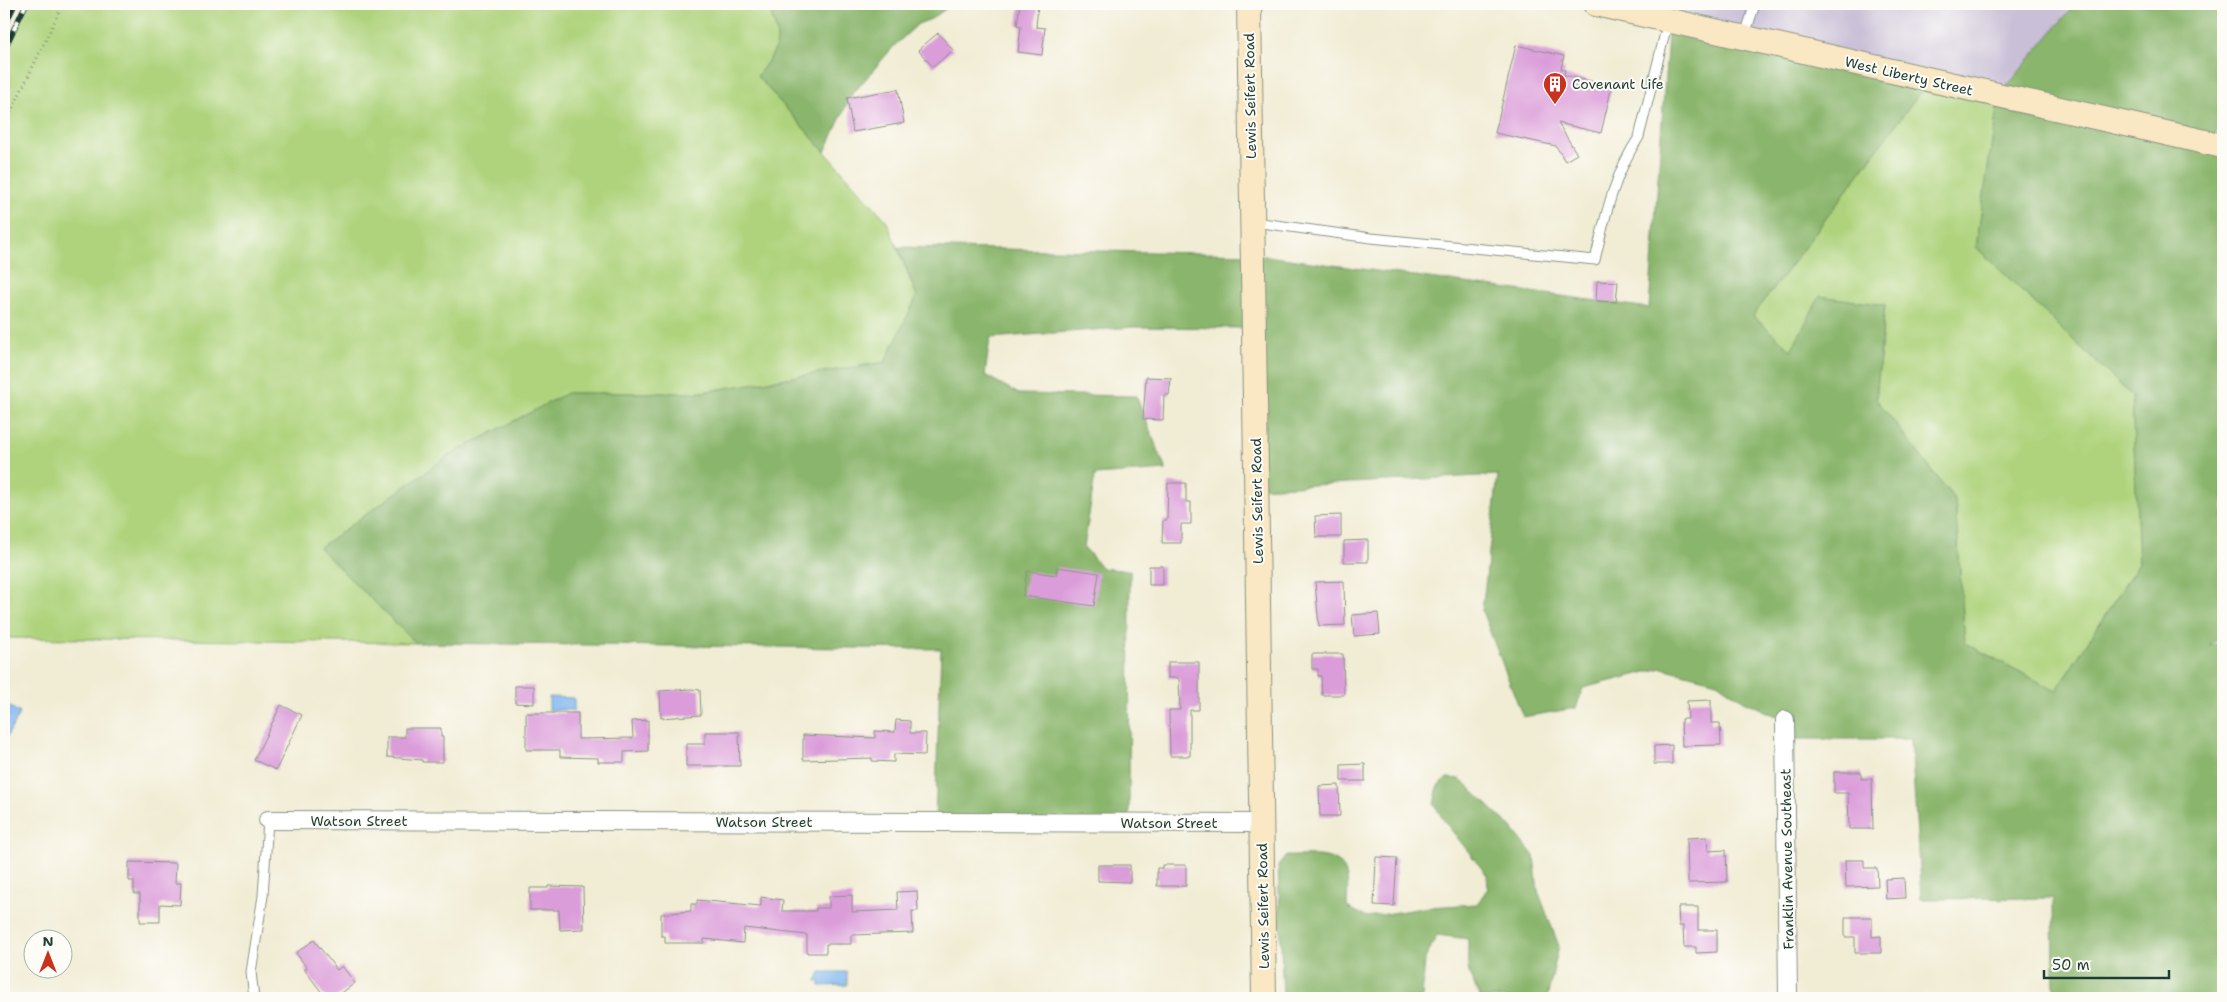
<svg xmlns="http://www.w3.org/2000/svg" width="2227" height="1002" font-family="'Shantell Sans',sans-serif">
  <rect width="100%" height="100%" fill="#fdfcf7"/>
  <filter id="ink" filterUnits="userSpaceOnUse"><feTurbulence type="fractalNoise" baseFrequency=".02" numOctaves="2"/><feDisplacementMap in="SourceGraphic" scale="10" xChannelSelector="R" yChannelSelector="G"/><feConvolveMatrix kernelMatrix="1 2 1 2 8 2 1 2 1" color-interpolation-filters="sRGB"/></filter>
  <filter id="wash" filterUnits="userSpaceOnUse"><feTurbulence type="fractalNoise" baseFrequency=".0096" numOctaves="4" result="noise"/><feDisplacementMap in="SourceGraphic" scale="20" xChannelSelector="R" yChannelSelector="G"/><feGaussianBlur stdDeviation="1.12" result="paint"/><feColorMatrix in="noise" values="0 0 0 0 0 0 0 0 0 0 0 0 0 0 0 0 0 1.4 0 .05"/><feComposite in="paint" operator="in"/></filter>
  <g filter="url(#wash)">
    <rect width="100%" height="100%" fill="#f1ecd4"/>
    <path fill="#c9bfd7" d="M1618 4H2075L1999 96Z"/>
    <path fill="#aed37c" stroke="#668858" d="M26 4H760L767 6C783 41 780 46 757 76L886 220 917 296 885 362 696 393H567L448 456 319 548 416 643 4 638V50Z
      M1929 80 1999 96 1976 247 2132 396 2139 563 2056 691 1965 643 1955 500 1876 399 1885 305 1791 351 1753 316Z"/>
    <path fill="#8ab56c" stroke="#547950" d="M760 4H953L931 19 918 24 894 46 850 97 825 152 757 76C780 46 783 41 767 6Z
      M2075 4H2223V102L2213 144 2223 146V635L2209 645 2223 642V998H2054L2053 898 1921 899 1911 739H1785V720L1744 701 1717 682 1662 668 1583 688 1576 708 1523 717 1482 611 1498 475 1257 488 1254 328 1133 327 990 338 985 375 1019 394 1136 396 1166 470 1095 475 1084 547 1102 568 1130 571 1129 822H935L941 649 416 643 319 548 448 456 567 393H696L885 362 917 296 898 247 1252 254 1649 308 1669 20 1929 80 1753 316 1791 350 1820 296 1885 305 1876 399 1955 500 1965 643 2056 691 2139 563 2132 396 1976 247 1999 96Z
      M1447 778 1460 779 1511 827 1534 856 1538 891 1559 946 1547 998H1481C1465 970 1468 970 1468 939L1437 935 1425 959 1422 998H1283L1278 866 1286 856C1306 857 1340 850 1346 874 1349 884 1347 897 1347 907L1367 917 1429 907 1477 904 1488 888 1487 875 1444 821 1434 804 1438 786Z"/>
    <path fill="#81b7f0" stroke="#507a92" d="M549 697 574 698V710H549Z
      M4 703 20 713 4 742Z
      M820 972H847V985L820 986V981H816Z"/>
    <g id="blocks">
      <path fill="#db9dda" d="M1020 4H1038L1036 27 1045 28 1042 55 1018 52 1021 26 1017 25Z
        M938 33 953 50 933 67 918 50Z
        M1516 45 1564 56 1561 69 1565 70 1564 75 1612 86 1601 133 1558 123 1577 154 1565 161 1556 146 1495 133Z
        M898 89 904 123 853 132 847 98Z
        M1597 281 1618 282 1616 302 1596 301Z
        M1146 377 1171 378 1169 395H1164L1163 420 1143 419Z
        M1168 483H1186V502H1191V524H1181V543H1162L1163 520H1167Z
        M1341 515V537H1316L1315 516Z
        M1368 540V562H1344V541Z
        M1149 566H1163V585H1149Z
        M1057 567 1099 573 1094 606 1023 596 1027 571 1056 575Z
        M1344 581 1345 625 1319 626 1315 582Z
        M1378 613 1380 634 1354 636 1352 615Z
        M1312 654H1343L1344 695H1322L1321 676H1318V669H1312Z
        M1168 662H1199V710H1190V756H1170L1169 710H1180L1179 678H1168Z
        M515 686H534V704L515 703Z
        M691 689 700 690 701 715 661 718 660 691Z
        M1711 700V723H1720L1721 745 1682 746 1681 719H1688L1687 701Z
        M281 705 302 715 276 770 254 760Z
        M526 713H578V739L633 738 632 721 648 720V751L624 752V762H598V758L560 757V750H526Z
        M896 720 910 721V733H926L925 755 894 754V762L872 761V758L803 760V735L875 738V731L895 732Z
        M405 728H441V737H443V762H422V760L387 757V737H405Z
        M705 732H739L740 766H686V744H705Z
        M1672 745V764H1654V746Z
        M1365 764V781H1341V765Z
        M1834 772H1861V779H1872L1873 829H1849L1848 793H1834Z
        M1339 785 1340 816H1320L1319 786Z
        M1707 837 1708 851 1726 850 1727 882 1688 883 1687 838Z
        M1376 857 1397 858 1394 906 1374 905Z
        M1845 860H1864V868H1877L1878 886 1846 887Z
        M129 862 176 863 175 883H181L180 905 160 904V922H140V894H134V881H129Z
        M1098 865H1130V882L1098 881Z
        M1162 865H1186V886H1157V868H1162Z
        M1904 878 1905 898 1886 899 1885 879Z
        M548 886 583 887 584 929 560 930 559 910H530V888H548Z
        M917 891 918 911H912L913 933 851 935V944H826V953H807V935L744 928 743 943 704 939V943H665V936H661V914L691 911V904H697V900L761 906V897L783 900 782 911H816V908H829V896L852 895V912L898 910 897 892Z
        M1678 907H1698V930H1717V952L1696 953V947H1684L1683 926H1679Z
        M1845 917H1872V937L1881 936V953H1855V937H1845Z
        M314 940 337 970 342 966 355 983 335 998H326L304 969 307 968 296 953Z"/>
    </g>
  </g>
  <g filter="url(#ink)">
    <use href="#blocks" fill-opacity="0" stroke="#889484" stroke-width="1"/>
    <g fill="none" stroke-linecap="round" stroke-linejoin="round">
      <g stroke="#889484" stroke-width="11">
        <path id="lane" d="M1744 38 1755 4
          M1254 222 1371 238 1595 260C1605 217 1614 174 1639 137L1668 21
          M254 998 251 972 263 896 268 820"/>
      </g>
      <g stroke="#889484" stroke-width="20">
        <path id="street" d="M1785 720 1788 998
          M268 820 1261 823"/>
      </g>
      <g stroke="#889484" stroke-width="26">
        <path id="secondary" d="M1249 4 1264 998
          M1596 4 2223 146"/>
      </g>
      <path stroke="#889484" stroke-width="3" stroke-dasharray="1 4" stroke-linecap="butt" d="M4 126 63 4"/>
      <use href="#lane" stroke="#fff" stroke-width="9"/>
      <use href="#street" stroke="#fff" stroke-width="18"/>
      <use href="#secondary" stroke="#fae7c3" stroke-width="24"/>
      <g stroke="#1f3d34" stroke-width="5.5">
        <path id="rail" d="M4 27 15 4
          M4 50 26 4"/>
      </g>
      <use href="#rail" stroke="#fdfcf7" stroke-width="4" stroke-dasharray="11" stroke-linecap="butt"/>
    </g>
  </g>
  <defs>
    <g id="building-pin" transform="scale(1.25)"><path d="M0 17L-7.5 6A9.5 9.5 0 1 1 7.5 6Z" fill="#c8321e" stroke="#fdfcf7"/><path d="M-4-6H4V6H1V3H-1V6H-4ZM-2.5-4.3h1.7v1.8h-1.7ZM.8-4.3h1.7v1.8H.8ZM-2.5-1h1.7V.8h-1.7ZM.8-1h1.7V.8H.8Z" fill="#fff"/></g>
  </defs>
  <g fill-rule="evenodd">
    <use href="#building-pin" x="1555" y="84"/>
  </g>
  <g text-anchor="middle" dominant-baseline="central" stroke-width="4" stroke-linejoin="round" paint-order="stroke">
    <g font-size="14" fill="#1f3d34" stroke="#fdfcf7">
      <text transform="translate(1909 76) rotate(13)">West Liberty Street</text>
      <text transform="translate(1250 96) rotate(-91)">Lewis Seifert Road</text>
      <text transform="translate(1257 501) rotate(-91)">Lewis Seifert Road</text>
      <text x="359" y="821">Watson Street</text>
      <text x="764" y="822">Watson Street</text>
      <text x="1169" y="823">Watson Street</text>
      <text transform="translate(1787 859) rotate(-91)">Franklin Avenue Southeast</text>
      <text transform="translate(1263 906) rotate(-91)">Lewis Seifert Road</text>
    </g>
    <g font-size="14" fill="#1f3d34" stroke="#fdfcf7" text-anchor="start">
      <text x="1572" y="84">Covenant Life</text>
    </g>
  </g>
  <rect width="2227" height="1002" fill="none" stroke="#fdfcf7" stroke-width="20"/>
  <g transform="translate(48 954)"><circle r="24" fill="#fdfcf7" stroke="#a4b0a9"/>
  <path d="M0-4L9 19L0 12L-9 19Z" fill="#c8321e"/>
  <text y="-8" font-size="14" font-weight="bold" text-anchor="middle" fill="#1f3d34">N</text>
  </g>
  <path d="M2044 970v8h125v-8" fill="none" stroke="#1f3d34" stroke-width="2.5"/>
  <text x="2052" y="970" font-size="15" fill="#1f3d34" stroke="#fdfcf7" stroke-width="4" paint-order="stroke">50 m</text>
</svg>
